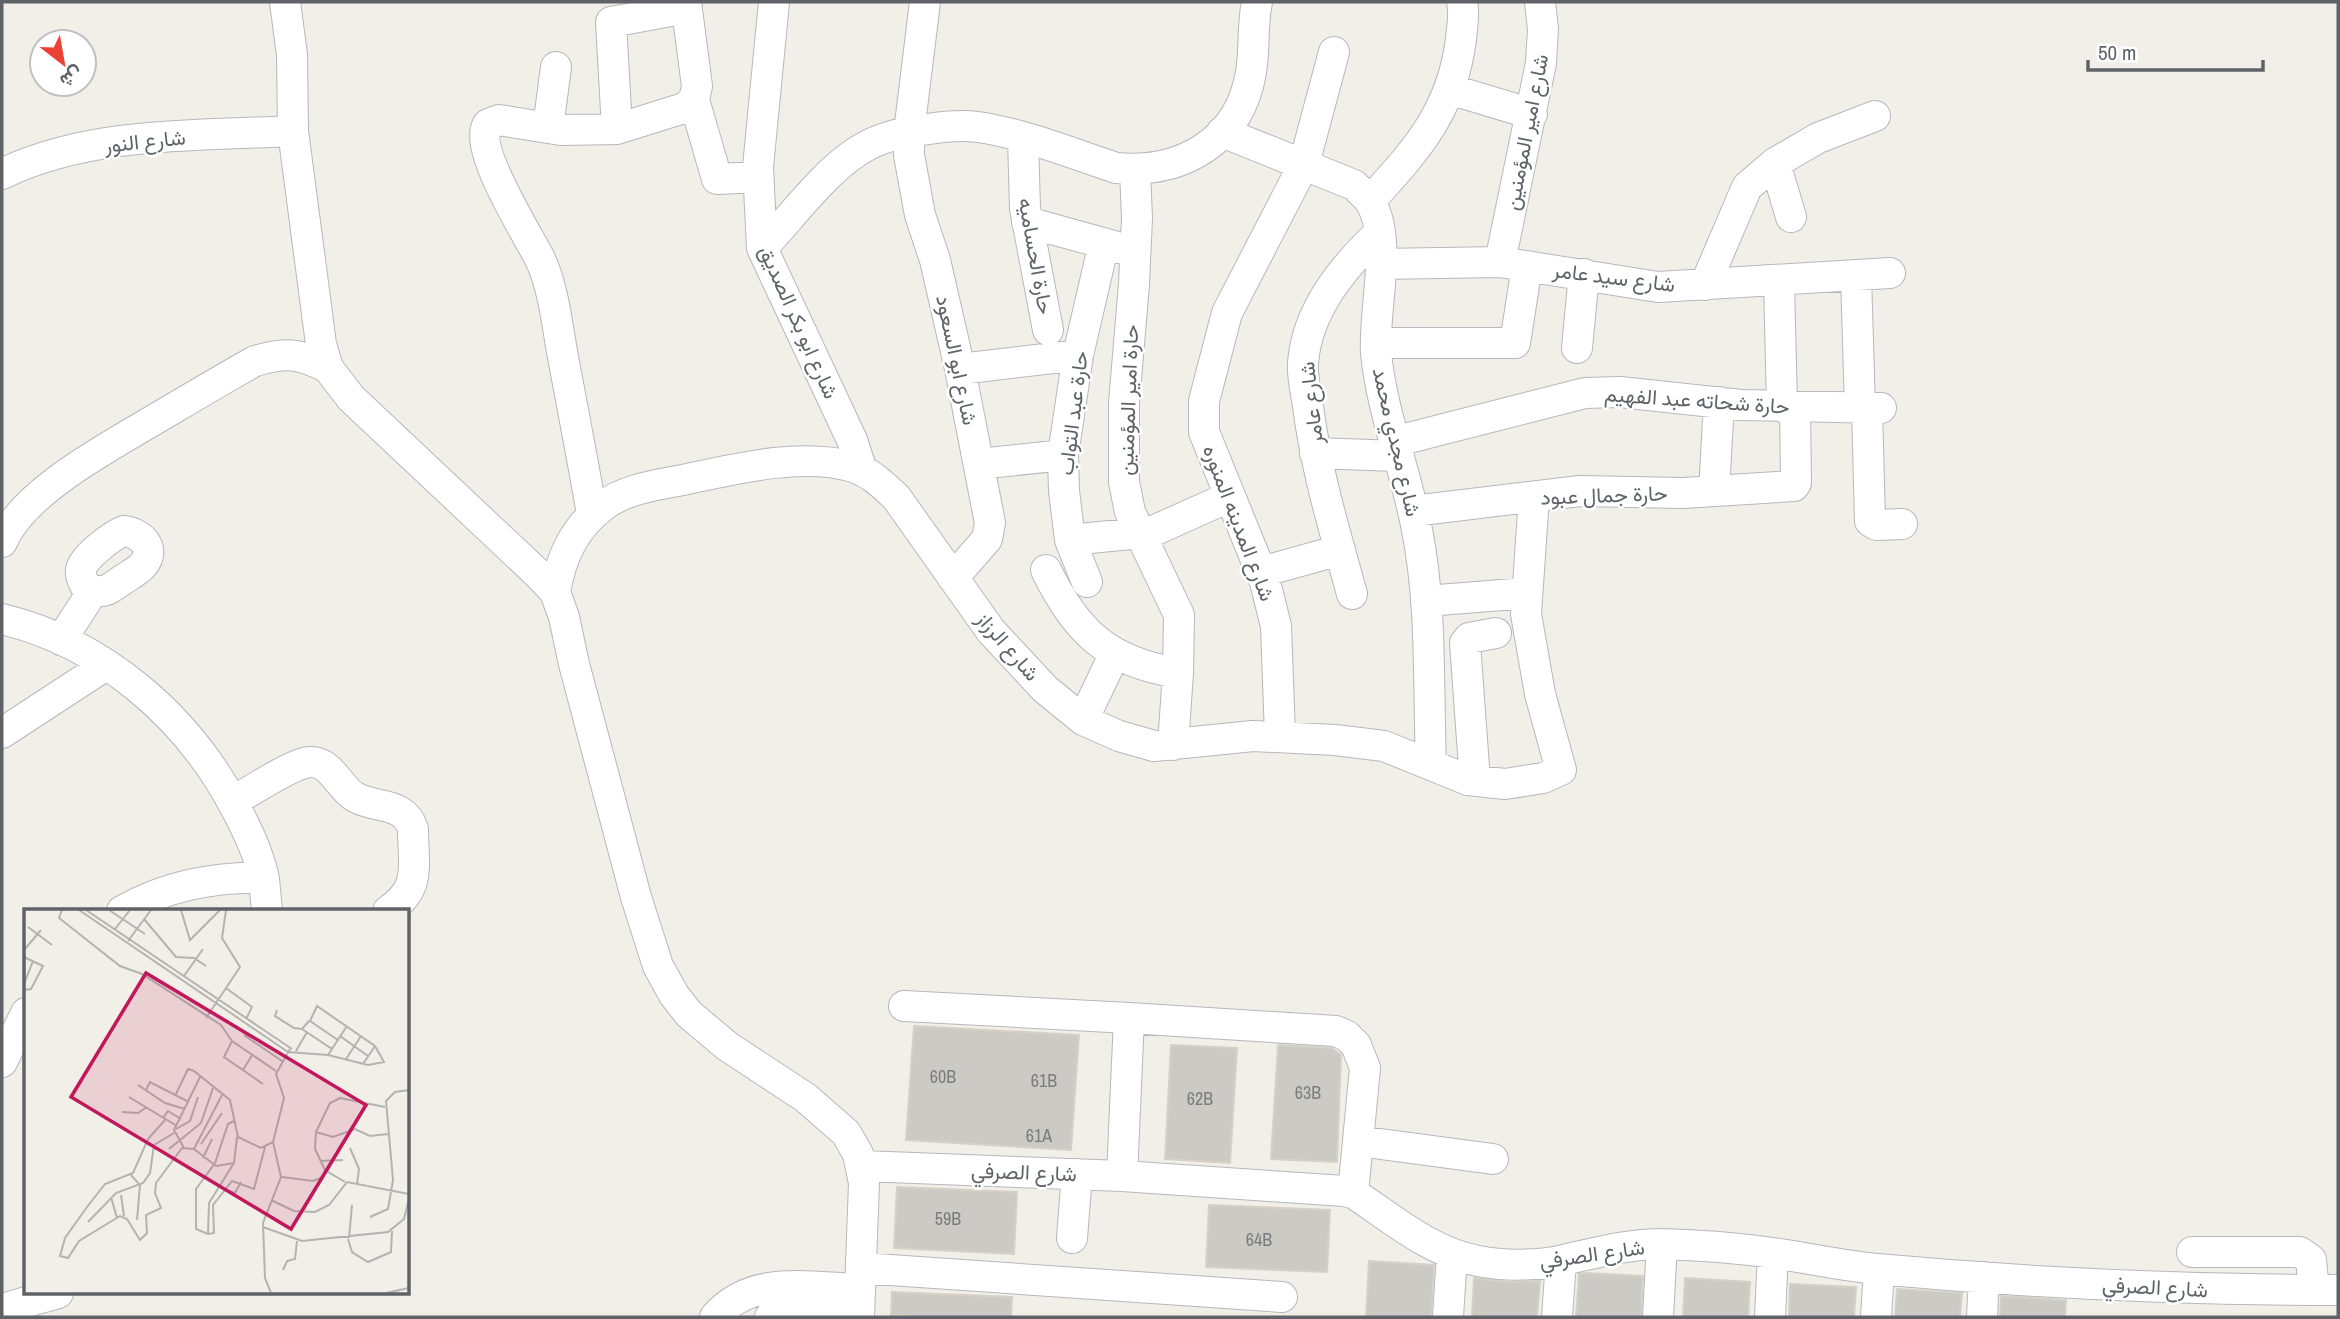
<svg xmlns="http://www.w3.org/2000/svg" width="2340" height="1319" font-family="'Archivo Narrow',Vazirmatn,sans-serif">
  <rect width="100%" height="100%" fill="#f1efe8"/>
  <path fill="#cccac5" stroke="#d6d1c6" stroke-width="2" d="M914 1026 1079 1035 1071 1150 906 1140Z
    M1171 1045 1237 1048 1230 1163 1165 1159Z
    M1278 1045 1332 1048 1341 1055 1337 1162 1271 1159Z
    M897 1187 1017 1192 1014 1254 894 1248Z
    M1209 1205 1330 1210 1327 1272 1206 1267Z
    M1369 1261 1434 1265 1431 1317H1366Z
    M1587 1273 1643 1276 1641 1317H1576L1579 1274Z
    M1474 1278 1508 1282 1540 1281 1537 1317H1472Z
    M1685 1278 1750 1282 1748 1317H1683Z
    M1790 1284 1856 1287 1854 1317H1789Z
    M1897 1289 1962 1293 1960 1317H1895Z
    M892 1292 1012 1297 1011 1317H905V1315H891Z
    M2001 1296 2066 1300 2065 1317H2000Z"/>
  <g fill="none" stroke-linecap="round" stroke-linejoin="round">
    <g stroke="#b5b8bc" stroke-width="32">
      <path id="minor" d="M285 2 292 55 293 131 321 344 328 368 351 398 537 573 555 592 564 617 574 664 636 897 658 966 674 995 689 1014 727 1046 806 1098 846 1133 858 1154 864 1183 859 1317
        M774 2 758 167 762 248 852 440 862 471
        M925 2 909 132V155L920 215 935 260 960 369 990 523 987 539 953 578
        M1449 89 1532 114
        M694 100 717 179 758 177
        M548 128 556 67
        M617 129 611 22 687 8
        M1222 132 1354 185C1359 190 1365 195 1369 200 1394 237 1373 309 1376 353 1382 414 1406 470 1417 530 1432 606 1428 686 1431 764
        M1023 139 1025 209 1048 330
        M1775 163 1791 217
        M1135 170 1137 218 1134 284 1124 403V482L1130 512 1179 615 1178 673 1173 745
        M2 174C91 131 197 136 293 131
        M1370 201C1416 150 1452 112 1461 39 1462 26 1465 14 1462 2
        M1027 222 1124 249
        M762 248C790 219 822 175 855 153 872 141 894 134 915 131 935 128 957 124 978 127 1021 133 1074 154 1116 168 1182 174 1240 141 1251 72 1255 49 1252 25 1257 2
        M1500 262 1541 63 1543 29 1540 2
        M1380 264 1500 262 1658 287 1890 273
        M1856 276 1860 408
        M1779 281 1782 407
        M1705 285 1747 187 1775 163 1818 138 1875 116
        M1377 343H1515L1527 266
        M1577 348 1584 274
        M960 369 1078 355
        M1867 408 1870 521 1876 525 1902 524
        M1393 442 1585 393 1620 392 1741 405 1881 408
        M1315 453 1397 456
        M979 464 1063 455
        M1714 491 1719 402
        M1413 511 1580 491 1683 493 1794 486 1796 483 1795 407
        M592 514C583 462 573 410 563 357 557 325 554 289 540 259 527 233 472 148 488 124L499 120 561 130 617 129 684 108 694 100 697 86 686 2
        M124 531C141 533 157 548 143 565 138 571 128 576 121 581 115 585 108 591 101 591 95 592 91 589 86 587 83 581 80 576 81 570 82 558 113 535 124 531Z
        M1142 536 1229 497
        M1070 540 1140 533
        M2 542C23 492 107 448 152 421 186 401 221 380 255 361 286 352 299 353 328 368
        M1046 570C1076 632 1108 662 1178 673
        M1261 572 1340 550
        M1087 582 1070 540 1064 491 1063 455 1078 355 1104 243
        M555 592C561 557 574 528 603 506 625 489 657 485 683 480 734 469 802 452 853 467 870 472 884 486 896 497L991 631 1045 689 1083 720 1119 736 1154 746 1253 736 1335 740 1384 746 1468 780 1505 784 1543 778 1561 770 1540 694 1526 614 1534 497
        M1352 594C1335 532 1316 470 1308 406 1306 392 1302 377 1303 363 1307 310 1343 267 1380 232
        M1426 601 1527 593
        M2 619C102 643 186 715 234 805 246 827 259 854 264 879 265 890 266 901 267 911
        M61 640 93 591
        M1083 720 1115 653
        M2 733 106 665
        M1280 736 1276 626 1265 582 1204 432V401L1227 313 1304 164 1334 52
        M1475 781 1465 643 1469 638 1496 633
        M232 802C249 792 292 764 309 762 331 760 339 788 355 797 376 809 404 801 413 829 413 867 422 888 388 911
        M122 911C168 885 211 878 263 877
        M904 1006 1129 1018
        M2 1062 26 1013
        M1358 1141 1493 1159
        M862 1166 1122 1176 1344 1191 1353 1193C1393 1219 1430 1252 1478 1261 1504 1266 1537 1266 1563 1260 1596 1253 1627 1244 1662 1244 1698 1245 1737 1248 1773 1253 1808 1258 1842 1266 1877 1269 2031 1283 2185 1290 2338 1290
        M1122 1176 1129 1018 1336 1031 1347 1036 1356 1045 1365 1068 1353 1193
        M1072 1238 1077 1174
        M2192 1252H2300L2311 1260 2314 1290
        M861 1268 1282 1297
        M2 1309 58 1293
        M715 1317C752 1274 809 1288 860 1289
        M770 1317 797 1308 835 1309
        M1448 1317 1452 1254
        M1557 1317 1561 1261
        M1658 1317 1662 1244
        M1770 1317 1773 1253
        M1876 1317 1879 1270
        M1982 1317 1984 1277"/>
    </g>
    <use href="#minor" stroke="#fff" stroke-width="30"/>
  </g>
  <g text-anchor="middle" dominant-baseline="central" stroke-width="5" stroke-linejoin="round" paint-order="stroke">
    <g font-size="18" fill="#7a7d7f">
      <text x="943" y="1076">60B</text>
      <text x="1044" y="1080">61B</text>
      <text x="1308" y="1092">63B</text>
      <text x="1200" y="1098">62B</text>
      <text x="1039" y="1135">61A</text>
      <text x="948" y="1218">59B</text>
      <text x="1259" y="1239">64B</text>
    </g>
    <g font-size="21" fill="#5f6368" stroke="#fff">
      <text transform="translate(1526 132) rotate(-79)">شارع امير المؤمنين</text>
      <text transform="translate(145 141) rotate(-6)">شارع النور</text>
      <text transform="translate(1036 256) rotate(80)">حارة الحساميه</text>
      <text transform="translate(1614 277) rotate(7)">شارع سيد عامر</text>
      <text transform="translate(799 322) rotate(66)">شارع ابو بكر الصديق</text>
      <text transform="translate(957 360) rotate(78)">شارع ابو السعود</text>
      <text transform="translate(1128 400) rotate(-88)">حارة امير المؤمنين</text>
      <text transform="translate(1697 400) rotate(4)">حارة شحاته عبد الفهيم</text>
      <text transform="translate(1311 403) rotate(-96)">شارع عامر</text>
      <text transform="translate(1073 413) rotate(-83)">حارة عبد التواب</text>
      <text transform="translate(1397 442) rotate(77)">شارع مجدي محمد</text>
      <text transform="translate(1604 495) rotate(-2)">حارة جمال عبود</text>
      <text transform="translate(1239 523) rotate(69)">شارع المدينه المنوره</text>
      <text transform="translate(1008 646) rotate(49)">شارع الرزاز</text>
      <text transform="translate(1024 1172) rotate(2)">شارع الصرفي</text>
      <text transform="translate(1592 1254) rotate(-8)">شارع الصرفي</text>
      <text transform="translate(2155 1287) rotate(3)">شارع الصرفي</text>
    </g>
  </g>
  <g transform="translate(24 909)">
    <rect width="385" height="385" fill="#f1efe8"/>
    <path fill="none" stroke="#b3b3b1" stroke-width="2" d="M38 1 35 9 96 57 118 65 197 116 208 132 252 162M55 1 264 143 304 146 323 117M62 1 268 140M85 1 121 25M157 1 166 31 196 1M120 10 152 48 170 49 182 57M4 18 28 36M91 20 106 1M104 32 127 1M0 41 17 21M0 48 19 57 7 80 0 81M160 67 179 40M0 75 9 52M202 79 228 98 222 110M253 101 251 107 270 119 278 120 285 112M182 109 216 58 198 29 202 1M278 120 308 140M220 126 258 152M316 127 344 147M208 132 200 148 219 161 228 146M272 142 283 123M304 146 344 156 360 153 351 137 293 97 286 112 314 131M322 150 337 127M339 155 351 137M219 161 239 175M114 176 141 194 161 200M122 181 126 173 163 192M151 187 164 160 170 162 206 191 214 228 237 239 249 233M105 188 153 217M98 203 114 204 123 198M139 209 144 202 157 210M141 211 124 230 109 264 81 275 63 298 41 329 36 347 44 349 55 332 96 307 103 310 116 331 123 324 122 306 137 299 131 284 132 274 158 239 170 240 192 257 210 254M152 220 166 212 174 188M292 223 309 228 331 220 346 227 364 225M177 235 198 204M160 239 150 221 176 168M326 239 335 260 333 275M145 240 177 214 189 179M170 240 199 184M179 249 188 230M296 252 319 251M107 266 116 276 113 311M258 268 289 272 299 268 301 261M321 273 301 261 291 240 292 223 306 194 316 189 361 198M203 281 211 284 217 273M97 286 100 307M87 288 93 309M247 291 270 302 291 303 305 296 323 273 385 285M346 308 364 300 369 271 362 192 371 183 385 181M64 313 92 284 119 274 126 264 130 236 150 224M239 318 278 332 364 323 380 310 385 290M184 325 172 320V280L191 254 204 215 210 212M184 325 190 324 189 296 208 272 230 280 241 238M184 325 185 294 210 254 213 228M325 329 328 296M324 330 328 343 344 353 367 343 368 322M259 361 263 352 271 350 273 332M247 384 241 369 239 314 257 268 249 233 260 189 252 165 266 140M362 384 385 379"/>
    <path fill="#c2185b" fill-opacity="0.15" stroke="#c2185b" stroke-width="3.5" d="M122 64 342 196 267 320 47 188Z"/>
    <rect width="385" height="385" fill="none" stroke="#5f6368" stroke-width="3.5"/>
  </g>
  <rect width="2340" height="1319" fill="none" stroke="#5f6368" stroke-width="7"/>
  <g transform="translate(63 63) rotate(149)"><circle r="33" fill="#ffffff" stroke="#bfc1c3" stroke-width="2"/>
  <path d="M0-5L12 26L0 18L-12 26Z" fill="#ea4335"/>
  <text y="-10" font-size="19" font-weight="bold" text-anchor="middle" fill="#5f6368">ش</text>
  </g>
  <path d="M2088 60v10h175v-10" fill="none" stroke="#5f6368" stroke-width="3.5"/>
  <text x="2098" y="60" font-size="21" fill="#5f6368" stroke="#ffffff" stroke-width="5" paint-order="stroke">50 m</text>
</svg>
